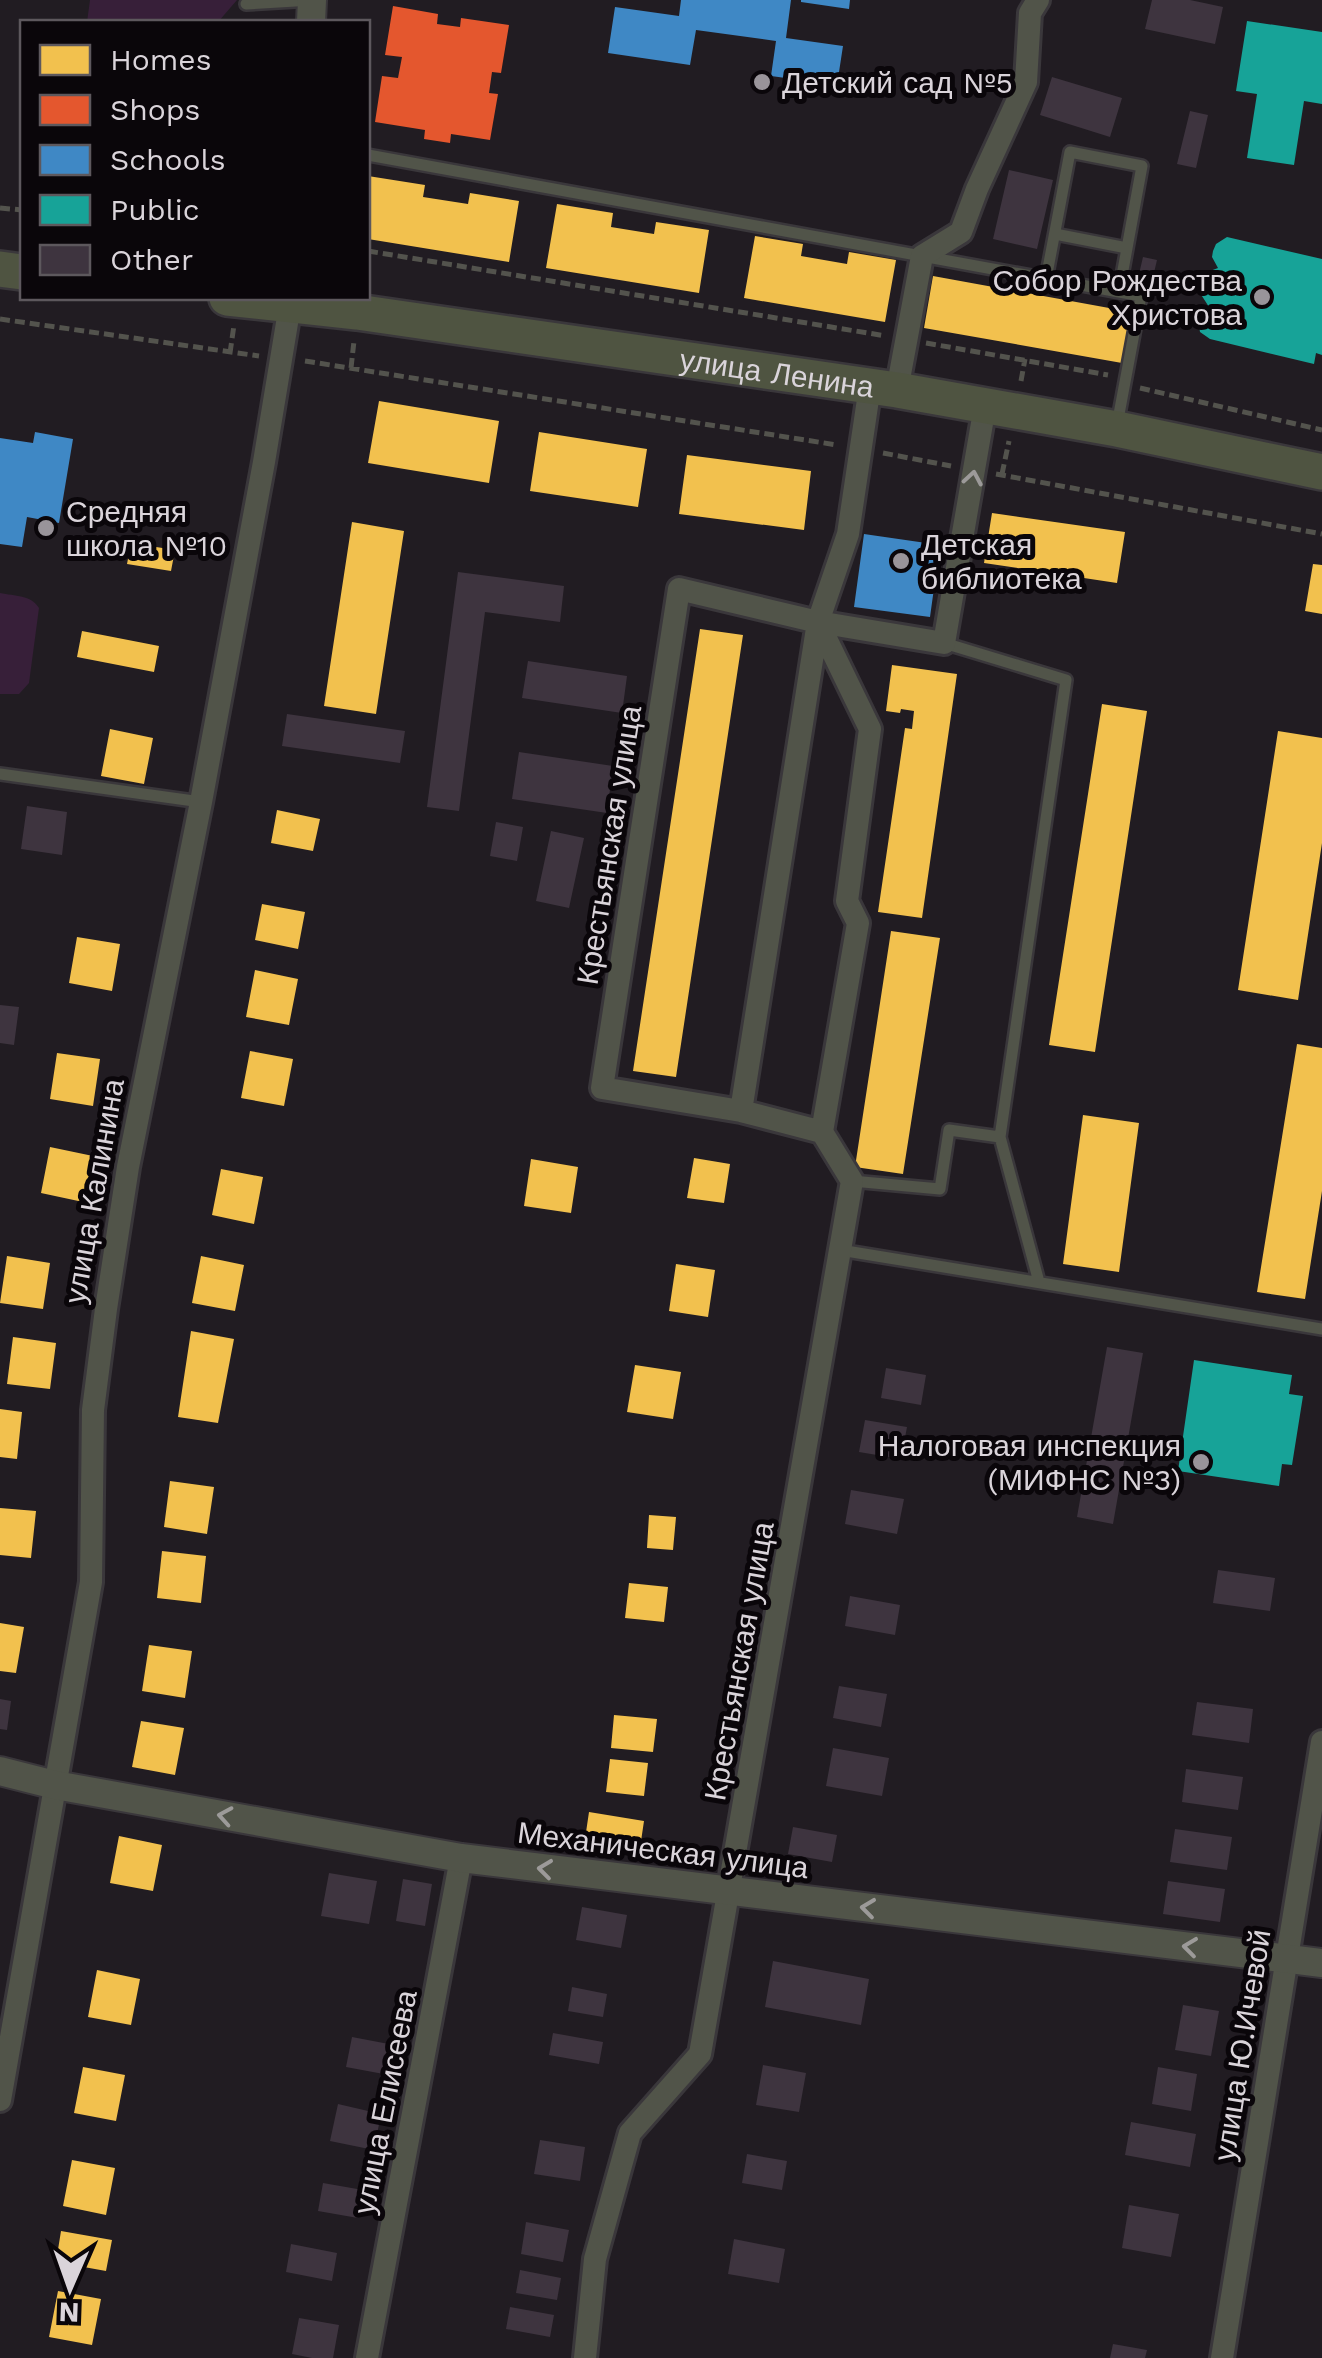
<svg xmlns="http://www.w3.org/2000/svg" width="1322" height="2358" font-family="'Work Sans',sans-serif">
  <rect width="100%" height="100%" fill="#211c22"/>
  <path fill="#371f39" d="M90 0H237L218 22H87Z
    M0 593C15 596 31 595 39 608L29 683 19 694H0Z"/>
  <path fill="#f2c14e" d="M368 176 425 185 423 197 468 204 470 193 519 201 509 262 368 239Z
    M557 204 613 213 611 227 654 234 656 222 709 230 699 293 546 268Z
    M755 236 803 244 801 256 847 264 849 252 896 260 885 322 744 298Z
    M933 276 1131 312 1122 363 924 328Z
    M379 401 499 421 489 483 368 463Z
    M539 432 647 449 638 507 530 491Z
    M687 455 811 471 804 530 679 514Z
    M992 513 1125 532 1117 583 984 563Z
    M352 522 404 531 376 714 324 706Z
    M131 543 175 550 171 571 127 564Z
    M1313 564 1322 565V614L1305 611Z
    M700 629 743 635 676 1077 633 1071Z
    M82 631 159 646 154 672 77 657Z
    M892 665 957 674 922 918 878 912 905 728 912 729 914 711 901 709 900 713 886 711Z
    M1102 704 1147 711 1095 1052 1049 1045Z
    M110 729 153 738 144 784 101 776Z
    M1278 731 1322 738V843L1298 1000 1238 990Z
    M277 810 320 819 313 851 271 843Z
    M262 904 305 912 298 949 255 940Z
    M891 931 940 938 903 1174 855 1167Z
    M77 937 120 944 112 991 69 983Z
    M255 970 298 979 289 1025 246 1017Z
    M1297 1044 1322 1048V1191L1305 1299 1257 1292Z
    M250 1051 293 1059 284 1106 241 1098Z
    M57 1053 100 1059 93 1106 50 1099Z
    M1083 1115 1139 1123 1119 1272 1063 1264Z
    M50 1147 93 1156 83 1202 41 1193Z
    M694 1158 730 1164 724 1203 687 1198Z
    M531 1159 578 1167 571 1213 524 1206Z
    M221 1169 263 1177 254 1224 212 1215Z
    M7 1256 50 1263 43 1309 0 1303Z
    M201 1256 244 1265 235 1311 192 1303Z
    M676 1264 715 1270 708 1317 669 1311Z
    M191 1331 234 1339 218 1423 178 1417Z
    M13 1337 56 1343 50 1389 7 1384Z
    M635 1365 681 1372 673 1419 627 1412Z
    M0 1409 22 1412 17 1459 0 1457Z
    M170 1481 214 1487 207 1534 164 1527Z
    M0 1508 36 1511 31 1558 0 1555Z
    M649 1515 676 1517 673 1550 647 1548Z
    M162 1551 206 1556 201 1603 157 1598Z
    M629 1583 668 1587 664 1622 625 1618Z
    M0 1623 24 1627 16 1673 0 1671Z
    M149 1645 192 1651 185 1698 142 1691Z
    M614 1715 657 1719 653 1752 611 1748Z
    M141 1721 184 1728 175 1775 132 1767Z
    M610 1759 648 1763 644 1796 606 1792Z
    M589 1812 644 1821 640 1848 585 1839Z
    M119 1836 162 1845 153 1891 110 1883Z
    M97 1970 140 1979 131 2025 88 2017Z
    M83 2067 125 2075 116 2121 74 2113Z
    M72 2160 115 2168 106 2215 63 2206Z
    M61 2231 112 2240 106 2271 56 2262Z
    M58 2291 101 2299 92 2345 49 2337Z"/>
  <path fill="#e4572e" d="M393 6 438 14 437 24 460 27 461 18 509 25 501 73 492 72 489 93 498 94 490 140 451 134 450 143 424 139 425 130 375 122 382 76 398 78 402 57 385 55Z"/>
  <path fill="#3f88c5" d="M681 0H791L786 38 843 46 837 85 771 76 776 41 696 30 690 65 608 53 615 7 679 16Z
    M801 0H850L849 9 801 2Z
    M35 432 73 439 59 523 27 517 22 547 0 544V438L33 443Z
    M864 534 940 545 930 617 854 607Z"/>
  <path fill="#17a398" d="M1247 21 1322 32V104L1304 101 1294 165 1247 158 1257 94 1236 91Z
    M1227 237 1322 259V355L1316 353 1314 364 1210 339 1200 332 1198 320 1200 314 1209 307 1200 293 1201 284 1210 271 1218 268 1212 257 1213 251 1216 244Z
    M1194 1360 1292 1375 1289 1394 1303 1396 1292 1465 1282 1464 1279 1486 1178 1471Z"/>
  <path fill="#3e343f" d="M1152 0H1190L1223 7 1215 44 1145 29Z
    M1052 77 1122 98 1110 137 1040 115Z
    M1190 111 1208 115 1196 168 1177 164Z
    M1009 170 1053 180 1037 249 993 239Z
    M1143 257 1157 260 1153 277 1139 274Z
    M458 572 564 586 560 622 485 612 459 811 427 807Z
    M528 661 627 676 622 713 522 698Z
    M287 714 405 731 400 763 282 746Z
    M519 752 613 766 607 813 512 799Z
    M27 806 67 812 62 855 21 849Z
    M496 822 523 827 517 861 490 856Z
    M551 831 584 838 569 908 536 901Z
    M0 1005 19 1007 14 1045 0 1043Z
    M1107 1347 1143 1353 1113 1524 1077 1517Z
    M886 1368 926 1375 921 1405 881 1398Z
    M865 1420 907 1427 901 1459 859 1452Z
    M851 1490 904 1499 897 1534 845 1524Z
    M1218 1570 1275 1578 1270 1611 1213 1603Z
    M850 1596 900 1605 895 1635 845 1626Z
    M839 1686 887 1694 881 1727 833 1718Z
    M0 1699 11 1701 7 1730 0 1729Z
    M1197 1702 1253 1709 1249 1743 1192 1735Z
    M833 1748 889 1758 882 1796 826 1786Z
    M1186 1769 1243 1777 1238 1810 1182 1802Z
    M793 1827 837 1835 832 1862 788 1854Z
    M1175 1829 1232 1837 1227 1870 1170 1862Z
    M329 1873 377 1881 369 1924 321 1916Z
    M403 1879 432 1884 425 1926 396 1921Z
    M1168 1881 1225 1889 1220 1922 1163 1914Z
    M582 1907 627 1915 621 1948 576 1940Z
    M773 1961 869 1979 861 2025 765 2007Z
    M572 1987 607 1994 603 2017 568 2011Z
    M1183 2005 1219 2011 1211 2056 1175 2050Z
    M553 2033 603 2042 599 2064 549 2055Z
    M352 2037 394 2045 389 2075 346 2067Z
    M763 2065 806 2073 799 2112 756 2105Z
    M1158 2067 1197 2074 1191 2111 1152 2104Z
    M338 2104 381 2114 374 2150 330 2141Z
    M1131 2122 1196 2134 1190 2167 1125 2155Z
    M540 2140 585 2147 580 2181 534 2174Z
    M747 2154 787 2161 782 2190 742 2183Z
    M323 2183 363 2190 358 2218 318 2211Z
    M1129 2205 1179 2214 1171 2257 1122 2248Z
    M526 2222 569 2230 563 2262 521 2254Z
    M734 2239 785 2249 779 2283 728 2274Z
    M291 2244 337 2253 332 2281 286 2272Z
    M520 2270 561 2278 557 2300 516 2293Z
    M510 2307 554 2315 550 2337 506 2329Z
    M299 2318 339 2325 333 2358H312L292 2354Z
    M1113 2344 1147 2350 1145 2358H1110Z"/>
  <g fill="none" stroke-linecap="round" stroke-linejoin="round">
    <g stroke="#3a373b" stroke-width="16">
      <path id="service" d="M246 4 312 0
        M368 155 1141 296 1117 425
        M1055 234 1127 248
        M1046 279 1070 152 1142 166 1119 292
        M0 774 201 802
        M1000 1137 1039 1282
        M852 1181 940 1189 949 1130 1000 1137 1066 680 944 643
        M840 1250 1322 1329"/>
    </g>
    <g stroke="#3a373b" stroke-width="28">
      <path id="minor" d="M897 390 922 256 961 232 977 189 1026 82 1030 13 1038 0
        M741 1111 818 622
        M822 1132 741 1111 602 1088 679 589 818 622 848 534 870 386
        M0 2100 91 1582 93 1410 106 1309 128 1167 201 802 264 462 290 305
        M367 2358 461 1858
        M585 2358 595 2259 630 2133 700 2054 852 1181 822 1132 858 923 847 901 870 729 818 622 944 643 985 406
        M1222 2358 1322 1742"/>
    </g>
    <g stroke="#3a373b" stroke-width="32">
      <path id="tertiary" d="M311 22 312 0
        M0 1771 55 1785 461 1858 1322 1963"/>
    </g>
    <g stroke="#3a373b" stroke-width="40">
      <g id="primary">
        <path d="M0 269 22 272"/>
        <path id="s1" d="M227 298 357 312 897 390 1117 429 1322 472"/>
      </g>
    </g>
    <path stroke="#53534d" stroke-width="5" stroke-dasharray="10 5" stroke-linecap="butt" d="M0 208 22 210
      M368 251 886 336
      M0 319 259 356
      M926 343 1108 375
      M230 353 234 325
      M305 361 837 445
      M351 368 354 341
      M1021 381 1025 359
      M1140 388 1322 430
      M883 453 951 466
      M996 474 1322 534
      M1002 474 1009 441"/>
    <use href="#service" stroke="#515449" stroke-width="11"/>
    <use href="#minor" stroke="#515449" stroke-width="22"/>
    <use href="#tertiary" stroke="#515449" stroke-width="28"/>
    <use href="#primary" stroke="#4f5441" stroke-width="35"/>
  </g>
  <defs><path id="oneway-chevron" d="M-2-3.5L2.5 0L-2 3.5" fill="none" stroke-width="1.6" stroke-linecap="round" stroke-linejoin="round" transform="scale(2.5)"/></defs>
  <g stroke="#9c9a99">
    <use href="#oneway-chevron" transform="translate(973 478) rotate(-80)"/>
    <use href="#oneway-chevron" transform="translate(225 1816) rotate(-170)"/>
    <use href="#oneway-chevron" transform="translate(545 1869) rotate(-173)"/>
    <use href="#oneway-chevron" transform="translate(868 1908) rotate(-173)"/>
    <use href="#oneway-chevron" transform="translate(1190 1947) rotate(-173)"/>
  </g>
  <g fill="#99949a" stroke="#0a060a" stroke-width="4">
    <circle cx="762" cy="82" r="10"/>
    <circle cx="1262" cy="297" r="10"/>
    <circle cx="46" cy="528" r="10"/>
    <circle cx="901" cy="561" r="10"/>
    <circle cx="1201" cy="1462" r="10"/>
  </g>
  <g text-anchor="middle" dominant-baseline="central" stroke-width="10" stroke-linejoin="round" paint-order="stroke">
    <g font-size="30" fill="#dad4da" stroke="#0a060a" text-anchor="start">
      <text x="782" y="82">Детский сад №5</text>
      <text x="1242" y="280" text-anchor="end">Собор Рождества<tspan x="1242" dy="34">Христова</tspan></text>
      <text x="66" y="511">Средняя<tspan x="66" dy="34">школа №10</tspan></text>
      <text x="921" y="544">Детская<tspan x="921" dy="34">библиотека</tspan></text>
      <text x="1181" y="1445" text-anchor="end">Налоговая инспекция<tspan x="1181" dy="34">(МИФНС №3)</tspan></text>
    </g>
    <g font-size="30" fill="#dad4da" stroke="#0a060a">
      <text stroke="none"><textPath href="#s1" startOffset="555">улица Ленина</textPath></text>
      <text transform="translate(609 845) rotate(-81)">Крестьянская улица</text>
      <text transform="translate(94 1191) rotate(-80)">улица Калинина</text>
      <text transform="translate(739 1661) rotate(-80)">Крестьянская улица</text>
      <text transform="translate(663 1850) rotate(7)">Механическая улица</text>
      <text transform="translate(1242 2045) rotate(-81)">улица Ю.Ичевой</text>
      <text transform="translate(385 2102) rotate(-79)">улица Елисеева</text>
    </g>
  </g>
  <rect x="20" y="20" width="350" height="280" fill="#0a060a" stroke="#5d585d" stroke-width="2.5"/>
  <rect x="40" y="45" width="50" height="30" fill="#f2c14e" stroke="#5d585d" stroke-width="2.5"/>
  <text x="110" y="70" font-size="30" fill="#dad4da">Homes</text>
  <rect x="40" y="95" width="50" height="30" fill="#e4572e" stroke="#5d585d" stroke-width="2.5"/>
  <text x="110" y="120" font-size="30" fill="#dad4da">Shops</text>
  <rect x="40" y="145" width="50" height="30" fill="#3f88c5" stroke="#5d585d" stroke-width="2.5"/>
  <text x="110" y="170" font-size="30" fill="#dad4da">Schools</text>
  <rect x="40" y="195" width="50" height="30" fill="#17a398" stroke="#5d585d" stroke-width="2.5"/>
  <text x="110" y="220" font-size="30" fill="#dad4da">Public</text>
  <rect x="40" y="245" width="50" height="30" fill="#3e343f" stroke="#5d585d" stroke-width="2.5"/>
  <text x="110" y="270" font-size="30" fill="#dad4da">Other</text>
  <g transform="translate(70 2288) rotate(182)" stroke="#0a060a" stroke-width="8" paint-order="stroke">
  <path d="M0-8L18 38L0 25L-18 38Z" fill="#dad4da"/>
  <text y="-15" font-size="28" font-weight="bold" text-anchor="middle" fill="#dad4da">N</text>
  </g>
</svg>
